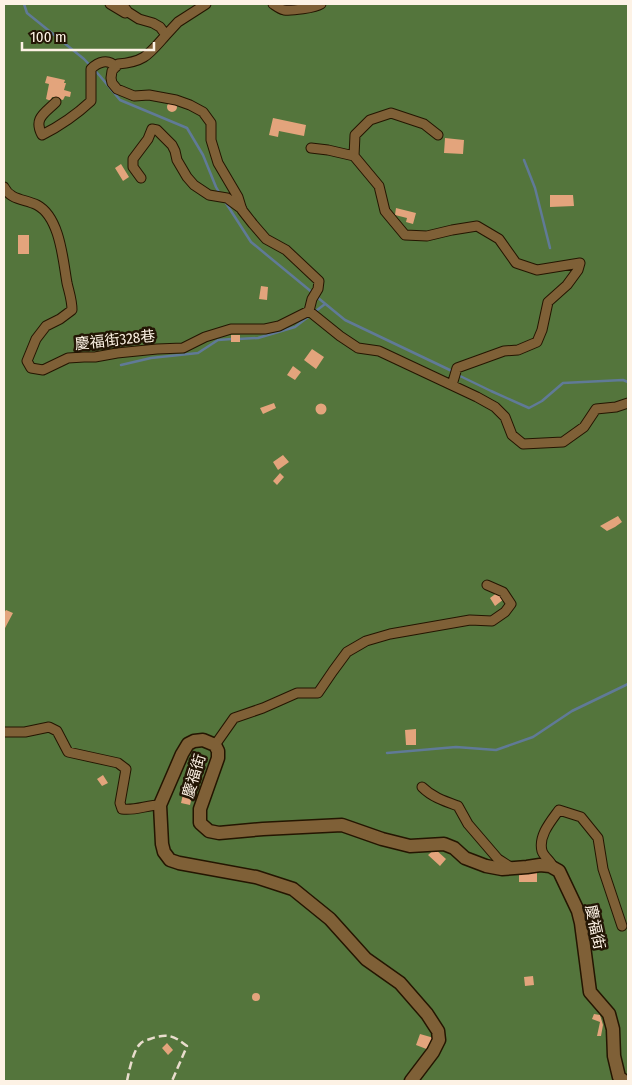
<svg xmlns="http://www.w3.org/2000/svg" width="632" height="1085" font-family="'Fira Sans Condensed','Noto Sans TC',sans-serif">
  <rect width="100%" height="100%" fill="#422c0b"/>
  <path fill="#54753c" d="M4 4H628V1081H4Z"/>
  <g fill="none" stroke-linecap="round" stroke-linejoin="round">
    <path stroke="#607a97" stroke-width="2.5" d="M24 4 27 13 84 59 100 76 120 100 187 128 203 155 216 187 220 194
      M524 160 535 188 550 248
      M224 200 251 242 313 293
      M317 297 345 320 454 372
      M238 339 258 338 295 327 325 304
      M121 365 151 358 198 353 218 340 232 339
      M458 375 491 391 529 408 542 401 563 383 623 380 628 382
      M387 753 456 747 496 750 533 737 572 711 628 684"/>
  </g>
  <path fill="#e3a47c" d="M47 76 65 80 64 83H66L64 90 71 92 70 97 65 96 63 100 52 97 51 101 46 99 49 84 45 83Z
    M167 107a5 5 0 1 1 10 0a5 5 0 1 1-10 0Z
    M273 118 306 125 304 136 279 131 278 137 269 135Z
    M445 138 464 140 463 154 444 153Z
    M121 164 129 177 123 181 115 168Z
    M550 195H573L574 206 550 207Z
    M396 208 416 213 413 224 406 222 407 218 395 215Z
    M18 235H29V254H18Z
    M261 286 268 287 267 300 259 299Z
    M231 335H240V342H231Z
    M312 349 324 357 316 369 304 360Z
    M293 366 301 372 295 380 287 375Z
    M274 403 276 408 263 414 260 408Z
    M315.5 409a5.5 5.5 0 1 1 11 0a5.5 5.5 0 1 1-11 0Z
    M283 455 289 462 278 470 273 462Z
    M280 473 284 477 277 485 273 481Z
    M618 516 622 522 615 527 607 531 600 526Z
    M498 592 504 599 495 606 490 598Z
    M6 610 13 613 4 630V613Z
    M416 729V745H406L405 730Z
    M103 775 108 783 102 786 97 779Z
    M184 790 193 792 190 805 181 803Z
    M435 849 446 859 440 866 428 855Z
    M519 870H537V882H519Z
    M533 976 534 985 525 986 524 977Z
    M252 997a4 4 0 1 1 8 0a4 4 0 1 1-8 0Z
    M594 1014 600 1015 603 1025 601 1036H597L600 1022 592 1019Z
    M420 1034 434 1038 429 1050 416 1045Z
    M167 1043 173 1050 168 1055 162 1048Z"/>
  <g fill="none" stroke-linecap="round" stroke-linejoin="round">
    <g stroke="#241501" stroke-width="11">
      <path id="street" d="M110 4 125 13 128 12
        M122 4 128 12 139 19 153 23 160 27 166 35C149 54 145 62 118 64L112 71 111 78 112 83 117 89 134 96 149 95 176 100 190 105 203 112 211 123V140L218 163 238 197 242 210 253 224 266 239 286 250 319 281 318 289 312 299 309 311 340 336 358 348 379 351 477 397 495 407 505 417 512 435 523 444 563 442 584 427 596 409 616 407 628 403
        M273 4C276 6 280 9 284 10 291 11 315 8 321 4
        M166 35 178 22 206 4
        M56 102C45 113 33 118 42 135 60 126 76 115 91 101V69C98 62 108 58 116 67
        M438 135 424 124 391 113 370 120 355 135 354 156 379 186 385 211 405 235 427 236 452 230 477 226 499 239 516 263 537 270 580 263 578 270 567 285 548 302 542 330 537 342 518 350 504 351 457 368 452 385
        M311 148 328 150 354 156
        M141 178 133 167V159L148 139 152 129 157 130 172 145 175 151 177 160 187 177 194 185 209 195 227 198 242 209
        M4 187C10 200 25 199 37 205 60 217 63 260 67 283 69 292 72 300 72 310L60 319 46 326 36 339 27 361 31 368 43 370 68 358 84 357H95L117 353 157 349 183 348 205 337 231 329H265L279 326 309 311
        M4 732H25L49 727 57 731 68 752 118 763 126 769 120 803 122 809C135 811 147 805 160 805
        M215 745 234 718 263 708 297 693H318L333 671 347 652 366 641 390 634 470 620 492 621 505 612 511 604 503 592 487 585
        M422 787C432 797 444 801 458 806L468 824 498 859 512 868
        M553 867C551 861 544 857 542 851 538 836 551 821 559 810L581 817 598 838 603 869 622 926"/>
    </g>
    <g stroke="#241501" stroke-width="15">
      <path id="secondary" d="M411 1081 433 1052 439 1040 438 1031 427 1014 400 983 366 959 330 919 293 889 256 877 179 863 170 860 164 852 162 844 160 805 182 754 188 744 194 741 203 740 215 745 218 751V758L200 809V823L209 831 219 833 263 829 342 825 382 839 410 846 444 844 454 848 465 858 486 866 502 869 527 867 540 865 550 866 559 871 578 911 581 923 590 992 609 1014 613 1029 614 1056 619 1077 624 1081"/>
    </g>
    <use href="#street" stroke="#7f6037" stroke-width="9"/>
    <use href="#secondary" stroke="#7f6037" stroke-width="12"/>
    <path stroke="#e9ddcd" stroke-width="2.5" stroke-dasharray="8 4" stroke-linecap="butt" d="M127 1081C129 1071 133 1051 140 1044 142 1041 147 1040 150 1039 167 1033 173 1035 187 1046L172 1081"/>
  </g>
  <g text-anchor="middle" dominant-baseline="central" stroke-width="5" stroke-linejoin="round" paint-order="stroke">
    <g font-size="15" fill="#fdf2e5" stroke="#231605">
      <text transform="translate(115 340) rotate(-6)">慶福街328巷</text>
      <text transform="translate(194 776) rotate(-73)">慶福街</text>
      <text transform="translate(595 927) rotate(78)">慶福街</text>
    </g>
  </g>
  <rect width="632" height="1085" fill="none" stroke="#fdf2e5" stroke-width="10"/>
  <path d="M22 42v8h132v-8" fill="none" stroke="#fdf2e5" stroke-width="2.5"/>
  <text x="30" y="42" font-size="15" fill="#fdf2e5" stroke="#231605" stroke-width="4" paint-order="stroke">100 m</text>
</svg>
